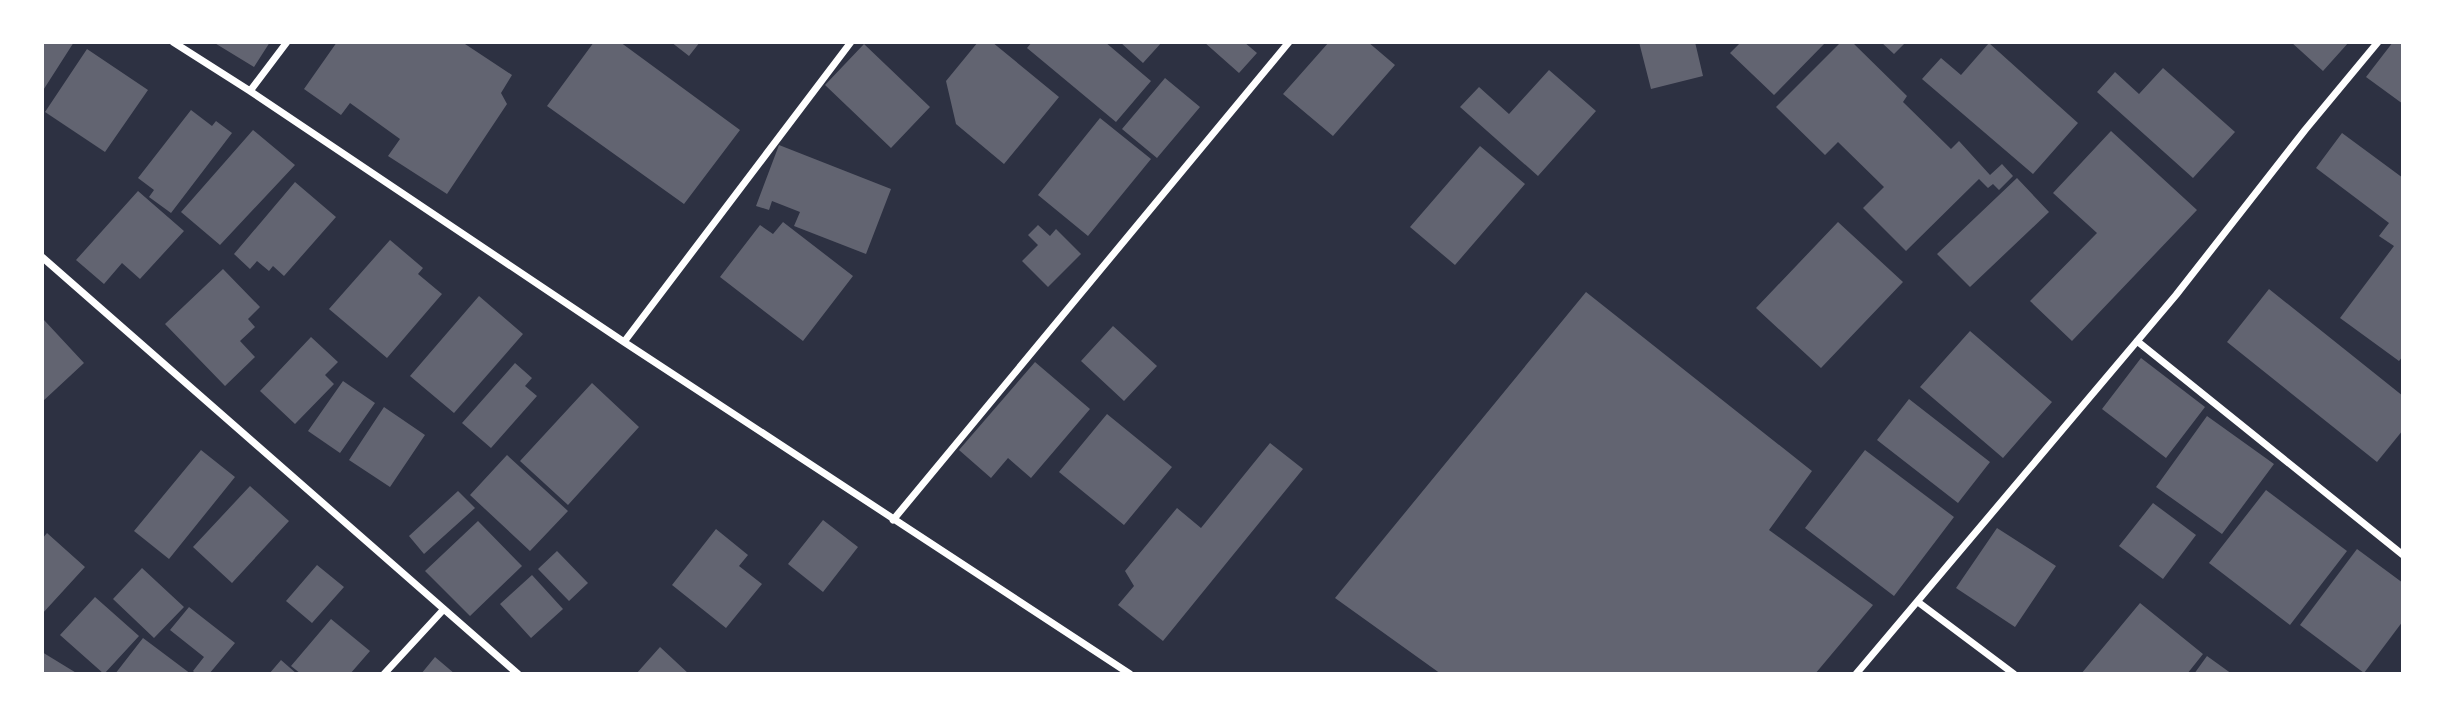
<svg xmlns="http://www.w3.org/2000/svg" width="2445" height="716" font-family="'Noto Serif',serif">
  <rect width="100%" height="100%" fill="#2d3142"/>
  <path fill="#626471" d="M42 42H74L42 92Z
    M213 42H270L254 67Z
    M337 42H462L512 75 501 93 507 104 447 194 388 156 400 139 350 103 341 115 304 89Z
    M594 42H620L740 130 684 204 547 106Z
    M671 42H700L689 56Z
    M978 42H992L1059 97 1004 164 956 124 946 81Z
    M1032 42H1105L1151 81 1116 122 1027 48Z
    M1120 42H1162L1143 63Z
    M1204 42H1244L1257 53 1239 73Z
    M1329 42H1368L1395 65 1333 136 1283 94Z
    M1639 42H1695L1703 76 1651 89Z
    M1741 42H1826L1774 95 1730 53Z
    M1841 42H1852L1907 96 1903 102 1951 149 1959 141 1990 175 2002 164 2013 176 1999 190 1993 184 1988 188 1979 179 1906 251 1863 208 1884 187 1838 142 1825 155 1776 107Z
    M1881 42H1906L1894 54Z
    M2291 42H2349L2323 71Z
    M2393 42H2403V104L2366 77Z
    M1989 43 2078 123 2033 174 1922 79 1941 58 1961 75Z
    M864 44 930 107 891 148 825 85Z
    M87 49 148 90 105 152 45 112Z
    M2163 68 2235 132 2193 178 2097 92 2115 72 2139 94Z
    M1549 70 1596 111 1538 176 1460 107 1479 87 1509 114Z
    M1165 78 1200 107 1157 158 1122 129Z
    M191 110 212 126 216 121 232 133 171 213 149 197 154 190 138 178Z
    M1100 118 1151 159 1088 236 1038 195Z
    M253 130 295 165 220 245 181 212Z
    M2111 131 2197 210 2072 341 2030 301 2097 233 2053 193Z
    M2342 133 2403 178V356L2399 361 2340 318 2394 246 2379 236 2389 223 2316 168Z
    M779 145 891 189 866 254 794 226 800 212 772 201 769 210 756 206Z
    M1480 146 1525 184 1455 265 1410 227Z
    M2017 178 2049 212 1970 287 1937 254Z
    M295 182 336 217 284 276 273 266 269 271 257 261 250 269 234 254Z
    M138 191 184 231 140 279 122 263 104 284 76 260Z
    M783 222 853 276 803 341 720 277 760 225 773 234Z
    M1838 222 1903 282 1821 368 1756 308Z
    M1038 225 1050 236 1056 229 1081 254 1048 287 1022 261 1038 245 1028 235Z
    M390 240 423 268 418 274 442 294 387 358 329 309Z
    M223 269 260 307 248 319 255 327 240 341 255 357 225 386 165 324Z
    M2269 289 2403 396V430L2377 462 2227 342Z
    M1586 292 1812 471 1769 530 1873 605 1815 674H1441L1335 598Z
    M479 296 523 334 454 413 410 376Z
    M44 320 84 363 42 402V321Z
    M1113 326 1157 366 1124 401 1081 361Z
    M1970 331 2052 402 2003 458 1920 387Z
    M311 337 338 362 325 375 334 384 295 424 260 391Z
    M2141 358 2205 407 2166 458 2102 409Z
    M1035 362 1090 409 1031 478 1008 458 991 478 959 450Z
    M515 363 532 378 525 386 537 396 491 448 462 423Z
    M343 381 375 403 340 453 308 431Z
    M592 383 639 427 568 505 520 461Z
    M1909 399 1990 462 1958 503 1877 440Z
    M384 407 425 435 390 487 349 460Z
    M1107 414 1172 467 1124 525 1059 472Z
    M2207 416 2274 464 2222 534 2156 487Z
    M1270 443 1303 469 1163 641 1118 605 1134 586 1125 571 1177 508 1201 528Z
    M201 450 235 477 169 559 134 531Z
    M1865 450 1954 517 1894 596 1805 528Z
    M507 455 568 511 530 551 470 495Z
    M250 486 289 521 232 583 193 547Z
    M2266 490 2347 551 2290 625 2209 563Z
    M458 491 475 508 424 554 409 536Z
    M2153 503 2196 535 2163 579 2119 546Z
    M823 520 858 547 823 592 788 564Z
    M478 521 522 566 470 616 425 571Z
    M1997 528 2056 566 2015 627 1956 588Z
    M716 529 748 555 739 566 762 584 726 628 672 585Z
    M47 533 85 567 42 614V539Z
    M2357 549 2403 583V621L2364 673 2300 625Z
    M557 551 588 583 569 601 538 569Z
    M317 565 344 587 312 623 286 601Z
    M142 568 184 607 154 638 113 599Z
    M532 575 563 609 531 638 500 604Z
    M95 597 139 636 104 674 60 635Z
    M2140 603 2203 654 2187 674H2081Z
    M189 607 235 643 209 674H196L193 671 204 657 170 630Z
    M331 619 370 651 350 674H301L291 666Z
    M143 638 191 674H115Z
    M660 647 689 674H636Z
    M42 652 78 674H42Z
    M2207 656 2232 674H2194Z
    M435 657 455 674H421Z
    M281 660 297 674H269Z"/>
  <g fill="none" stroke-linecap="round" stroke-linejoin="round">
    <path stroke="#fff" stroke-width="7" d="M173 42 250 91 624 342 1130 674
      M250 91 287 42
      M42 257 518 674
      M2137 341 2403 555
      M624 342 851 42
      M893 520 1289 42
      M1918 602 2014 674
      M384 674 444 609
      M1856 674 2176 295 2305 130 2378 42"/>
  </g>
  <rect width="2445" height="716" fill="none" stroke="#ffffff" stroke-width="88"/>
</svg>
